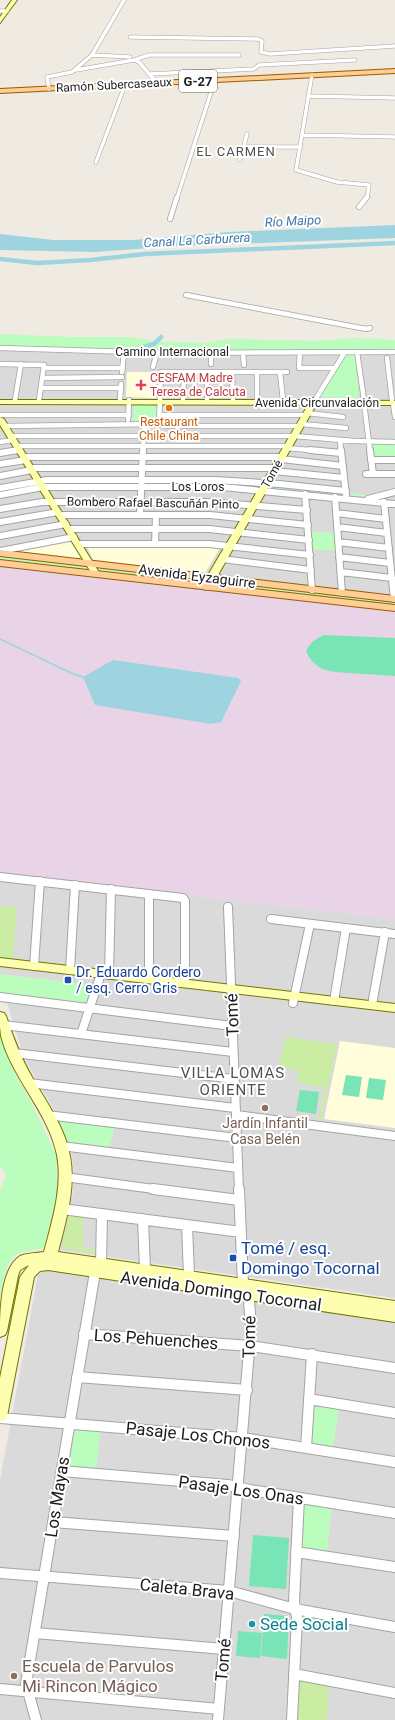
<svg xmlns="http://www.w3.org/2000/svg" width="395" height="1720" font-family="Roboto,sans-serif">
  <rect width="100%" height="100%" fill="#efeae2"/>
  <path fill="#dbdada" d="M0 347 395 351V611L0 565Z
    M0 874 395 919V1298L60 1250 73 1192 74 1175 71 1147 54 1110 24 1058 0 980Z
    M44 1270 395 1322V1720H0V1480L38 1275Z"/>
  <path fill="#e9d3e6" d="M0 565 395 611V919L0 874Z"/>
  <path fill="#fffdda" d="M127 372H157L155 398 126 397Z
    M70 539 84 561 22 553 14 549Z
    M86 545 221 546 204 575 94 562Z
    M340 1041 395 1048V1128L324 1119Z"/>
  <path fill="#cbeda3" d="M0 906 17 907 13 959 0 958Z
    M286 1037 337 1044 321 1119H318L325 1087 297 1083 299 1070 278 1067Z
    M69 1214 83 1216V1248L96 1249 95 1253 62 1248Z
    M299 1679 329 1685 327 1720H297Z"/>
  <path fill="#bafdbc" d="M0 334 71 337H130L154 341 204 343 229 339 317 341 357 338 395 340V351H151L0 347Z
    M346 353H355L359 398 320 397Z
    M134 404H159L158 423H132Z
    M372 443H395V458H374Z
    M44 482 260 483 374 496 363 499 225 485 46 486Z
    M312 532 334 533 335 550H313Z
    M0 555 395 600V606L0 561Z
    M0 974 93 985 85 1005 0 994Z
    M0 1037H2L13 1071 30 1100 56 1155 57 1195 44 1247C36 1251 27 1250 20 1253 4 1260 3 1282 0 1297V1192L6 1175 0 1165Z
    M55 1117 115 1126 108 1151 68 1144Z
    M314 1402 339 1406 333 1449 310 1445Z
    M75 1427 101 1429 96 1469 69 1467Z
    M303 1501 332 1506 327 1553 301 1549Z"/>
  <path fill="#79e4b6" d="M324 635 395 638V676L335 672C321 670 312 665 306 651 310 643 315 639 324 635Z
    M346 1075 362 1077 359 1097 342 1095Z
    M369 1078 386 1080 383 1100 366 1098Z
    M300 1090 319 1092 316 1114 296 1111Z
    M253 1535 289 1538 286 1589 249 1586Z
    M264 1614 289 1616 287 1659 261 1656Z
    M238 1631 262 1633 260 1658 236 1656Z"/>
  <path fill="#9ed4e0" d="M395 225V238L178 246 95 252 0 250V234L53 240H133L229 232Z
    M113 660 238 678 241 681 221 722 211 724 95 705 83 677Z"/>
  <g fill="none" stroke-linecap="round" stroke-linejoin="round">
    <path stroke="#9ed4e0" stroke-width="1.5" d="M0 639 71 673 83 677"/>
    <path stroke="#9ed4e0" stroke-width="4.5" d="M0 259 37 263 90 260 145 254 395 243
      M131 351 154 344 161 337"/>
    <g stroke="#a4a4a4" stroke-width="4.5">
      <path id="street-far4" d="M0 11H7
        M130 37 258 39 262 41 261 52 270 54 395 46
        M92 55 130 57
        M134 60 139 62 157 83
        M76 70 134 60 149 55H239
        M150 74 254 69 259 65 355 60
        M312 75 296 170 337 182 369 185 367 198
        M49 89 47 77 72 72 92 55 124 0
        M308 96 395 98
        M303 135 395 137
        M244 147H301
        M240 160 247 134
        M96 162 125 85
        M177 198 215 80"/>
    </g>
    <g stroke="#a4a4a4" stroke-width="6">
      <path id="street-far3" d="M359 207 367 197
        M170 219 177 197
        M186 295 366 329 370 328
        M0 348 168 353 395 352
        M300 352 299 368H334
        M357 352 364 400
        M211 353V364
        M243 353 244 365
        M387 358 392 400
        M0 364 44 365 39 400
        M153 367 157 352
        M44 368H123
        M122 372 124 352
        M207 372V400
        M232 372 233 400
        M257 372V400
        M280 372 283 400
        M42 378 122 377
        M41 388H121
        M15 400 21 364
        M120 400 121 384
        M183 400 184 372
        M315 400 345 352
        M364 403 370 451
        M393 403 395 417
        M307 413 343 417
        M0 415H129
        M160 415H306
        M128 420 129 400
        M159 424 161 372H287
        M301 424 346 428
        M4 426 159 424 167 426H300
        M11 436H294L354 441 395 442
        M340 440 341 451
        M0 442 13 440
        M17 446H288
        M287 448 321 451
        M12 451 19 450
        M143 451 144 424"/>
    </g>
    <g stroke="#a4a4a4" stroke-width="8">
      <path id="street-far2" d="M310 450 341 453
        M341 450 346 495
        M370 450 373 474
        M0 453 18 450
        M24 457H282
        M281 459 343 466
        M371 460H395
        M0 464 26 460
        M31 468H275
        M274 471 344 478
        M366 474H395
        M0 476 32 470
        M0 488 47 480H215L279 484 346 491
        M305 494 312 590
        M0 495 43 487H222L395 504
        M335 497 342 593
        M368 499 395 492
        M384 502 394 599
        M0 509 42 502H210L307 510
        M336 513 386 519
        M60 515H210L308 525
        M140 515 143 450
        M0 522 58 512
        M337 527 387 533
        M69 529H209L309 540
        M0 536 66 524
        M338 542 389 548
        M78 544H209L310 555
        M155 544 156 515
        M0 551 74 537
        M339 557 390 563
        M222 559 311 570
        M341 572 392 578"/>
    </g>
    <g stroke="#a4a4a4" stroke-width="10">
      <path id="street-far1" d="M0 877 183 898 185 901V983
        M149 894V979
        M228 907 239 1190
        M271 919 395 934
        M34 966 40 881
        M70 970 75 885
        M109 975 111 889
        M0 997 232 1026
        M334 1001 346 928
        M293 1003 310 924
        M372 1005 385 932
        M3 1025 233 1052
        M81 1034 99 980
        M14 1053 234 1079
        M29 1083 235 1108
        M47 1115 237 1138
        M236 1115 395 1136
        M61 1146 238 1168
        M65 1177 161 1190"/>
    </g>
    <g stroke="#a4a4a4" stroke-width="12">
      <path id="street" d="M153 1189 239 1200
        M62 1209 241 1232
        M143 1219 145 1270
        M187 1225 189 1276
        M101 1264 102 1214
        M84 1334 251 1346 395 1368
        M77 1377 247 1390
        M309 1399 395 1413
        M0 1418 243 1438 395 1462
        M306 1448 312 1354
        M62 1471 228 1485 250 1490 395 1513
        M53 1522 234 1536
        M296 1552 395 1567
        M0 1573 229 1591 295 1609 395 1627
        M35 1633 224 1649
        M294 1674 395 1693
        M0 1689 219 1709
        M36 1720 26 1684 95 1272
        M218 1720 251 1327 249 1301 243 1284 239 1189
        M292 1720 297 1617 294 1602 299 1498"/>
    </g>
    <g stroke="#707700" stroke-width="2">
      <path id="secondary" d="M12 0H17L0 23V17Z
        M312 398H318L319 400 395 401V405H316L211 587 206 590 201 587 308 405 0 404V400H311Z
        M0 417 4 419 100 574 99 576H93L92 574 0 425Z
        M0 958 395 1004V1012L0 966Z
        M0 1012 4 1013 6 1016C13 1037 21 1058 32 1077 46 1102 65 1127 70 1156 76 1188 66 1221 58 1252L395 1301V1322L48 1270 40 1271 34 1277 7 1416 5 1420 0 1422V1378L20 1277 29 1265 20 1270 18 1276 7 1331 5 1335 0 1337C0 1313 0 1269 20 1256 27 1253 37 1253 44 1252 52 1221 63 1187 57 1155 48 1111 12 1079 1 1036 0 1029 0 1020 0 1012Z"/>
    </g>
    <g stroke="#955d00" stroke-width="2">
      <path id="primary" d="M395 69V73L0 93V89Z
        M0 550 395 596V602L0 556Z
        M0 560 395 605V611L0 566Z"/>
    </g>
    <use href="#street-far4" stroke="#fff" stroke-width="3.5"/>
    <use href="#street-far3" stroke="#fff" stroke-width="4.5"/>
    <use href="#street-far2" stroke="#fff" stroke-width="6"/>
    <use href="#street-far1" stroke="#fff" stroke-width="8"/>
    <use href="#street" stroke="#fff" stroke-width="10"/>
    <use href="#secondary" fill="#fefeb0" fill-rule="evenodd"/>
    <use href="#primary" fill="#ffcd96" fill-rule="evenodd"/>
  </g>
  <path fill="#e0444e" stroke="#fff" stroke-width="1.5" d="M139 379h4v4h4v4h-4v4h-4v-4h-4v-4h4z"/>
  <circle fill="#e8710a" stroke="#fff" stroke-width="1.5" cx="169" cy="408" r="4"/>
  <g fill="#1a4fb4" stroke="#fff" stroke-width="1.5">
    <rect x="64" y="976" width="8" height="8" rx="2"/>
    <rect x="229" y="1254" width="8" height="8" rx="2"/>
  </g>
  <g fill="#8d6e63" stroke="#fff" stroke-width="1.5">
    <circle cx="265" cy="1108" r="4"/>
    <circle cx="14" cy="1676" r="4"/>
  </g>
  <circle fill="#0f9aa8" stroke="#fff" stroke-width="1.5" cx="252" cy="1624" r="4"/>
  <g text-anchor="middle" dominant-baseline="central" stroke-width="4" stroke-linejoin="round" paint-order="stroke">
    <g font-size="12" fill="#1d1d1d" stroke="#fff">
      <text transform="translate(114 85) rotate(-3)">Ramón Subercaseaux</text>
      <text x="172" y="352">Camino Internacional</text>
      <text x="317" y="403">Avenida Circunvalación</text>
      <text transform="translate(272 474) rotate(-60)">Tomé</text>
      <text x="198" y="487">Los Loros</text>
      <text transform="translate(153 503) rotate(1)">Bombero Rafael Bascuñán Pinto</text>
    </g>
    <g font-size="12" fill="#be3a42" stroke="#fff" text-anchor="start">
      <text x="150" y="378">CESFAM Madre<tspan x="150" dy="14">Teresa de Calcuta</tspan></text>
    </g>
    <g font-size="12" fill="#c56008" stroke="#fff">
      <text x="169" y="422">Restaurant<tspan x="169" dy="14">Chile China</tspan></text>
    </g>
    <rect fill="#fff" stroke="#616161" stroke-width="1" x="179" y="70" width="38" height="22" rx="3"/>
    <g font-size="13" font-weight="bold" fill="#1d1d1d">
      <text x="198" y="81">G-27</text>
    </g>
    <g font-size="13" letter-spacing="1" fill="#505050" stroke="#fff">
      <text x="236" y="151">EL CARMEN</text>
    </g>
    <g font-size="13" font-style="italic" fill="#407aab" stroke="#fff">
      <text transform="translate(293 221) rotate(-3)">Río Maipo</text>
      <text transform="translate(197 240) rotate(-3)">Canal La Carburera</text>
    </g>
    <g font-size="14" fill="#1d1d1d" stroke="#fff">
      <text transform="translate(197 576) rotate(7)">Avenida Eyzaguirre</text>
    </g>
    <g font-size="14" fill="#164399" stroke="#fff" text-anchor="start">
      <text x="76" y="972">Dr. Eduardo Cordero<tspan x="76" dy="16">/ esq. Cerro Gris</tspan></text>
    </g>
    <g font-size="14" fill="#785e54" stroke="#fff">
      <text x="265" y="1123">Jardín Infantil<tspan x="265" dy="16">Casa Belén</tspan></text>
    </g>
    <g font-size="15" letter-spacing="1" fill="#505050" stroke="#fff">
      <text x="233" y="1073">VILLA LOMAS<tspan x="233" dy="17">ORIENTE</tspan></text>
    </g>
    <g font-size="17" fill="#1d1d1d" stroke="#fff">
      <text transform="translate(232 1015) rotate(-92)">Tomé</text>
      <text transform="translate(221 1291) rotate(8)">Avenida Domingo Tocornal</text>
      <text transform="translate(249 1337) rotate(-89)">Tomé</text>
      <text transform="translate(156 1339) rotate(4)">Los Pehuenches</text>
      <text transform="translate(198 1435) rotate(6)">Pasaje Los Chonos</text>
      <text transform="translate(241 1490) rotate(8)">Pasaje Los Onas</text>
      <text transform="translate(57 1497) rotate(-81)">Los Mayas</text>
      <text transform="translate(187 1589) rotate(6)">Caleta Brava</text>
      <text transform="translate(223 1660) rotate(-85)">Tomé</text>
    </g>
    <g font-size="17" fill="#164399" stroke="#fff" text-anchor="start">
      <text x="241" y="1248">Tomé / esq.<tspan x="241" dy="20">Domingo Tocornal</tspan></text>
    </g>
    <g font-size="17" fill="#0d838f" stroke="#fff" text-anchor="start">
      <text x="260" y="1624">Sede Social</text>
    </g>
    <g font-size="17" fill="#785e54" stroke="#fff" text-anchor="start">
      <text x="22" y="1666">Escuela de Parvulos<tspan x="22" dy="20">Mi Rincon Mágico</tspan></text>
    </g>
  </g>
</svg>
